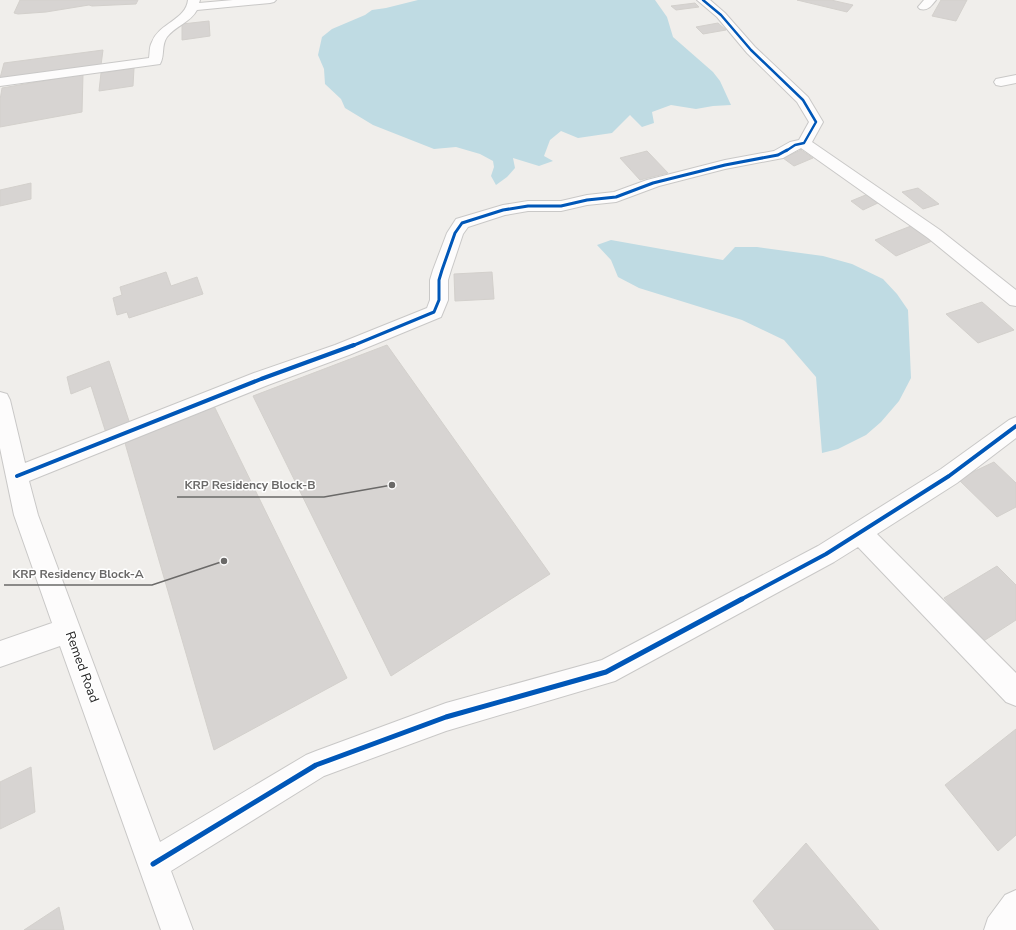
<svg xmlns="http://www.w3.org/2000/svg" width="1016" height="930" font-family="'Nunito Sans',sans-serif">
  <rect width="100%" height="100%" fill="#f0eeeb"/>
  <path fill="#bfdbe3" d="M418 0H655L667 17 673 37 713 72 720 81 731 105 713 106 696 109 671 105 652 112 654 123 642 127 630 115 612 133 578 138 561 131 550 140 544 156 553 161 539 166 513 158 515 168 507 177 496 185 491 176 494 167 493 161 480 154 456 147 434 149 373 125 345 108 341 99 325 84 324 69 318 55 322 37 332 29 365 15 372 10 386 8Z
    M611 240 723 260 735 247H757L823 256 852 264 883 279 897 294 908 310 911 378 899 401 881 422 866 435 838 449 822 453 816 377 784 340 742 320 639 288 618 277 611 260 597 245Z"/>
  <path fill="#d7d4d2" stroke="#d3d0cc" d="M20 0H138L136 4 92 6 89 5 46 12 18 14 14 13Z
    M797 0H831L853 5 847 12Z
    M941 0H967L956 21 932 16Z
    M695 3 699 7 676 10 671 6Z
    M209 21 210 36 182 40V24Z
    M718 23 726 30 703 34 696 27Z
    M103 50 101 65 0 78 4 63Z
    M134 68 133 86 99 91 101 73Z
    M83 74 82 112 0 127V100L2 88Z
    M801 150 813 158 794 166 783 158Z
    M647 151 668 173 640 180 620 158Z
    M31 183V199L0 206V190Z
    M918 188 939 204 923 209 902 192Z
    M868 194 880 202 863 210 851 201Z
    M911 226 932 241 896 256 875 240Z
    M166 272 171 286 197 277 203 294 129 318 127 312 117 315 113 298 122 295 120 287Z
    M492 272 494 299 455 301 454 274Z
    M982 302 1014 330 978 343 946 314Z
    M387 345 550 574 391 676 253 396Z
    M109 361 130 424 106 433 91 386 71 394 67 377Z
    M214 406 347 678 214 750 125 443Z
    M994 462 1016 483V507L997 517 958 479Z
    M997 566 1016 585V620L982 642 944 598Z
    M1016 729V835L998 851 945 785Z
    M31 767 35 812 0 829V782Z
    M806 843 879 930H775L753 901Z
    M59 907 64 930H24Z"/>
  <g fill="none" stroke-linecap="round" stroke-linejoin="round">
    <g stroke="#c9c8c7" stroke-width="2">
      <path id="minor" d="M188 0H200L199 3 233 0H276L274 2 270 3 197 10C190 23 175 26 167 37 161 45 165 56 160 64L0 86V78L149 58C150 53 149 47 152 42 159 23 186 20 188 0Z
        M697 0H710L725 13 755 47 808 97 823 122 812 142 940 230 1016 290V306L1010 305 928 238 801 148 783 158 725 169 659 186 616 202 587 205 561 211H528L505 215 468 227 463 234 451 270 448 280V300L441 317 349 355 268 385 29 481 38 515 160 842 306 755 316 751 446 703 602 660 818 546 941 469 1009 420 1016 417V438L957 483 877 534 1016 673V706L1006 702 858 547 834 562 615 681 446 731 324 776 171 871 193 930H161L60 646 0 667V641L52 623 14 515 0 448V392L7 394 10 400 25 463 254 373 335 345 427 308 430 300V280L433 270 447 233 456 219 503 205 528 201H561L587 195 614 192 647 180 725 160 774 151 790 142 799 140 809 122 797 102 747 53 717 17Z
        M924 0H936C931 6 928 11 920 9L918 7Z
        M1016 75V83L1001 86 996 85 994 82 996 79Z
        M1016 890V930H984L988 918 1005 895Z"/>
    </g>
    <use href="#minor" fill="#fdfcfc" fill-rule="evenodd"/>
    <g stroke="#fff" stroke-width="4">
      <path id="cycleway-far3" d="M703 0 721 15 751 50 803 100 816 122 804 143 795 145 786 151"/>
    </g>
    <g stroke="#fff" stroke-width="5">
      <path id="cycleway-far2" d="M352 346 434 312 439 300V280L442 270 455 233 462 223 503 210 528 206H561L587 200 616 197 653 183 725 165 778 155 787 150"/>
    </g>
    <g stroke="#fff" stroke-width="6">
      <path id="cycleway-far1" d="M17 476 261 379 354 345
        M740 600 826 554 949 476 1016 426"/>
    </g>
    <g stroke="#fff" stroke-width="8">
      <path id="cycleway" d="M153 864 316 765 446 717 606 672 742 599"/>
    </g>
    <use href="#cycleway-far3" stroke="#0057b8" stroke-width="2.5"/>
    <use href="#cycleway-far2" stroke="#0057b8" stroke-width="3"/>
    <use href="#cycleway-far1" stroke="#0057b8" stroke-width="4"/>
    <use href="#cycleway" stroke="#0057b8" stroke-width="5"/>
  </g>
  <g text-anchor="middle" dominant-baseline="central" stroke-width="3" stroke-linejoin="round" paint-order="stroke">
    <g font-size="13" fill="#222" stroke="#fff">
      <text transform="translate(82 667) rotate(70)">Remed Road</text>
    </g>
  </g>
  <path fill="none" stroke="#6a6968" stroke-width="1.5" d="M392 485L324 497H177M224 561L152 585H4"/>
  <g fill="#6a6968" stroke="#fff" stroke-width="1.5">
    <circle cx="392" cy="485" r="4"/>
    <circle cx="224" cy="561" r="4"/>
  </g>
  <g font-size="12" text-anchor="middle" font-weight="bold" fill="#6a6968" stroke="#fff" stroke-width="3" stroke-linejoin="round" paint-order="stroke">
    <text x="250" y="489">KRP Residency Block-B</text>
    <text x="78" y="578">KRP Residency Block-A</text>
  </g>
</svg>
